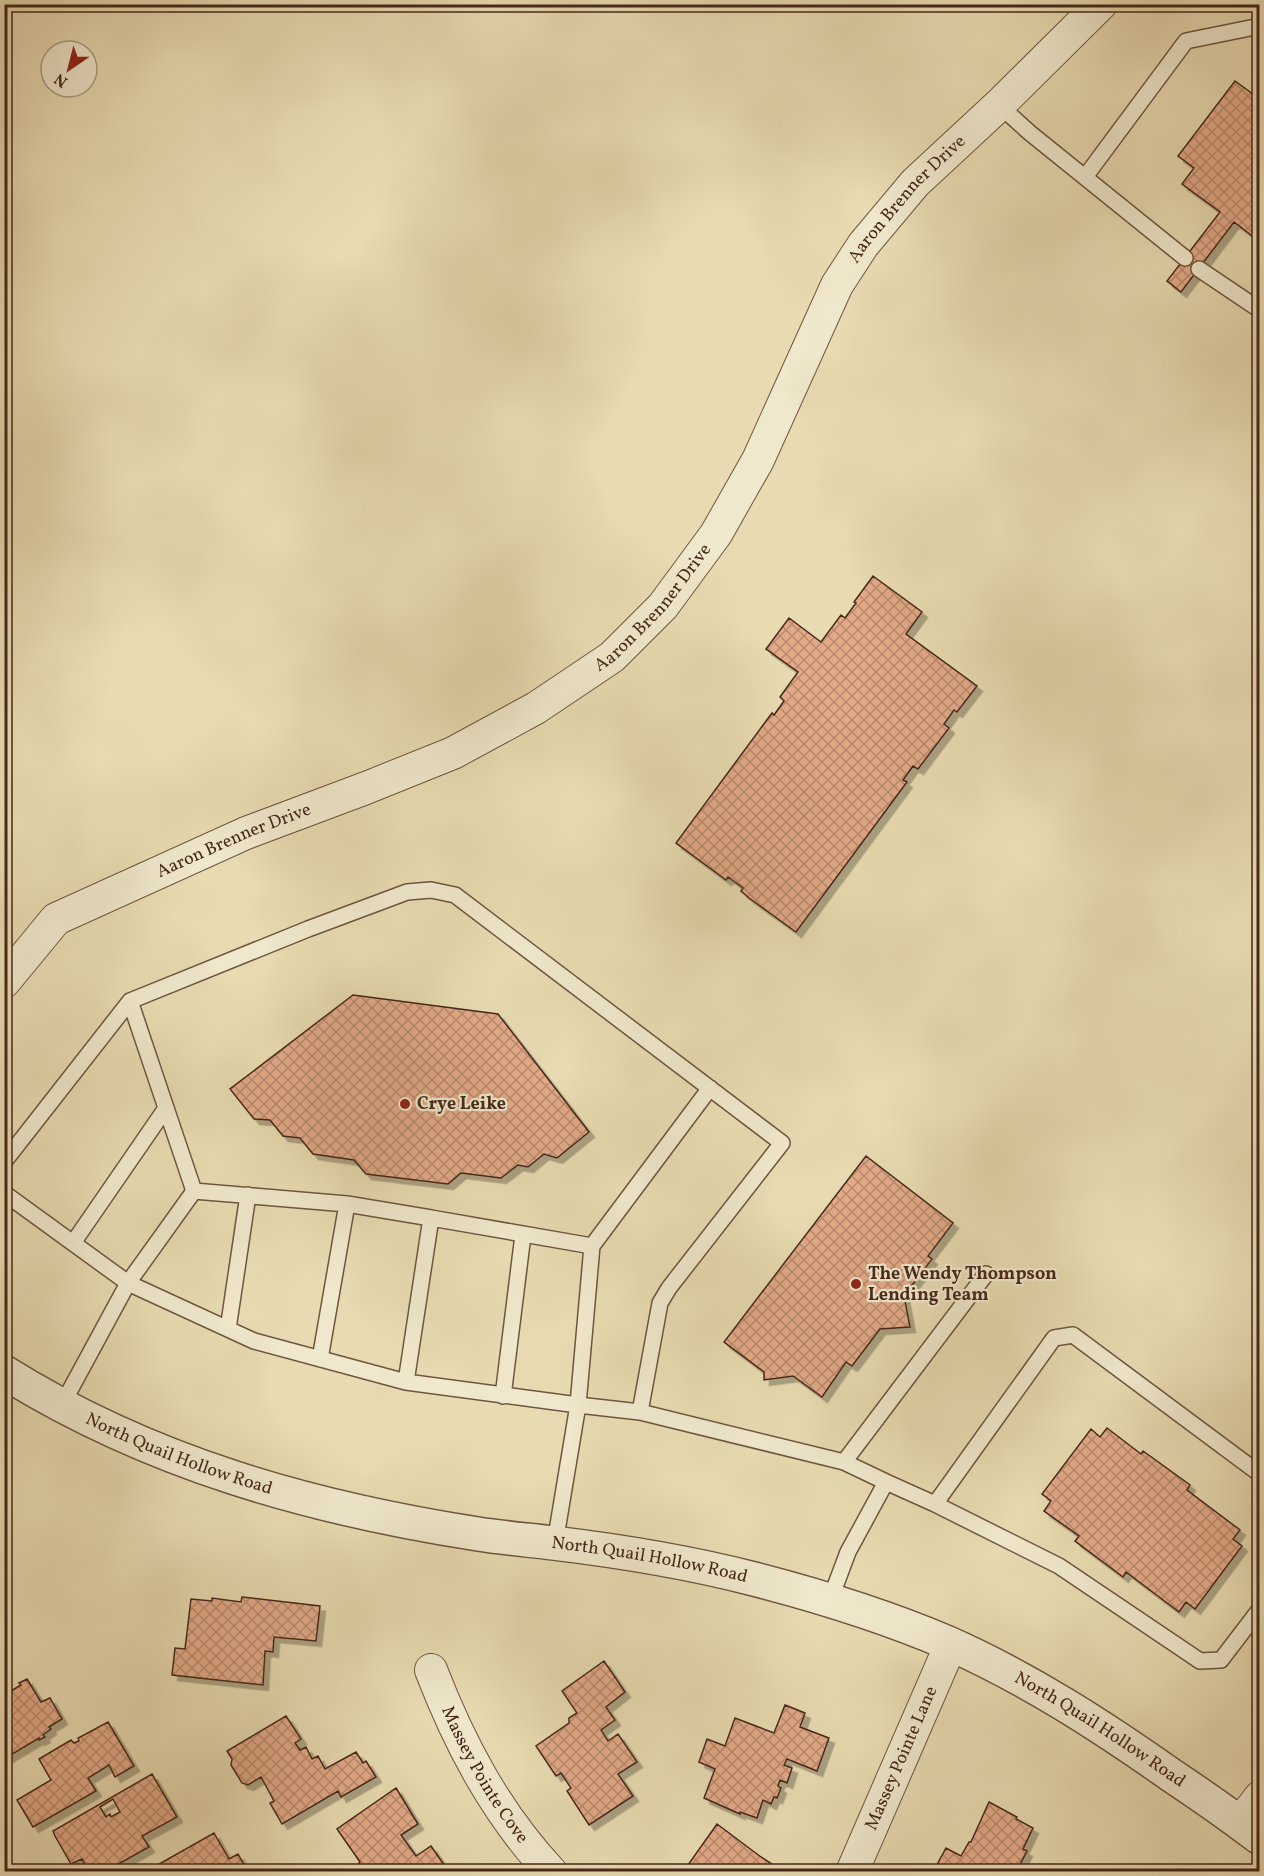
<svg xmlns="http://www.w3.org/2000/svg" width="1264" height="1876" font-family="Vollkorn,serif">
  <defs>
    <pattern id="building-cross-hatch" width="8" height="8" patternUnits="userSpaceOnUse" patternTransform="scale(1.5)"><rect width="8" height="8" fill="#e2aa87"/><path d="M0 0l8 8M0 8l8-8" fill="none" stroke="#b98a6e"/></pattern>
    <filter id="shadow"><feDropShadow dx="5.5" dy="5.5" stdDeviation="0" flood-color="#0004"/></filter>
  </defs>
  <rect width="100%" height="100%" fill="#e8dbb1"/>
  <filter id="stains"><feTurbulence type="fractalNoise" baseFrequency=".00333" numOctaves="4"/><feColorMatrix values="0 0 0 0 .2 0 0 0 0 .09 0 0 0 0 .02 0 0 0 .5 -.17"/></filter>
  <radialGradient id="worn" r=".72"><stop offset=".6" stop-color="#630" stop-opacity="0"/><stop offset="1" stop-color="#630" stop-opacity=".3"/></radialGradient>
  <path fill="url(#building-cross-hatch)" stroke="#47281b" stroke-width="1.5" fill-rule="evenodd" filter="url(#shadow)" d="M1235 81 1253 94 1260 85V242L1234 222 1181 292 1167 281 1220 212 1182 184 1194 168 1178 156Z
    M873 576 922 612 906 634 977 686 957 712 954 710 944 724 949 728 918 769 913 766 903 780 907 782 796 932 749 898 741 891 743 888 728 877 726 880 676 843 772 713 774 715 784 701 780 697 798 672 766 649 789 618 821 642 841 615 845 618 856 603 854 602Z
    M353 995 498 1014 589 1132 557 1158 544 1154 528 1167 518 1165 501 1178 461 1173 448 1184 366 1174 354 1160 313 1154 300 1138 283 1136 270 1120 254 1119 230 1089Z
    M866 1156 953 1223 928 1256 932 1259 904 1296 910 1327 880 1329 852 1366 846 1362 822 1397 793 1376 764 1380V1372L724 1342Z
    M1107 1428 1141 1454 1143 1451 1190 1485 1187 1490 1240 1530 1233 1539 1242 1546 1195 1609 1186 1602 1179 1612 1126 1572 1123 1577 1075 1541 1079 1536 1044 1511 1051 1501 1042 1494 1091 1429 1100 1437Z
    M242 1597 320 1606 316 1641 274 1637 273 1652 265 1651 263 1685 172 1675 175 1648 185 1649 191 1599 212 1601V1598L241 1602Z
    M604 1661 625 1692 606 1707 615 1720 601 1730 608 1741 618 1734 637 1762 618 1774 633 1796 589 1825 567 1791 571 1788 561 1773 556 1776 536 1746 569 1723V1718L577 1713 562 1691Z
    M27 1679 41 1702 50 1698 62 1719 49 1727 51 1729 43 1735 45 1737 39 1740V1738L4 1759V1695L21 1685 19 1683Z
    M785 1705 805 1713 800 1727 829 1738 817 1771 787 1759 784 1765 792 1768 787 1783 780 1780 778 1786 781 1788 777 1798 774 1797 771 1804 763 1800 757 1818 740 1812V1814L704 1798 715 1769 699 1762 707 1739 725 1746 735 1718 774 1733Z
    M286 1716 301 1739 295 1743 300 1750 306 1747 312 1759 318 1756 325 1769 356 1752 363 1763 366 1761 376 1777 341 1797 338 1791 282 1824 270 1803 274 1801 261 1777 248 1785 242 1783 231 1765 232 1759 227 1751Z
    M108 1722 134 1766 115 1777 109 1765 88 1778 96 1791 33 1827 17 1800 51 1780 39 1759 71 1740 74 1743 79 1741 78 1738Z
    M152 1774 177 1817 142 1836 149 1847 104 1872H94L93 1870 89 1872 82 1859 71 1864 55 1836 53 1831ZM113 1799 120 1812 111 1817 110 1814 106 1817 100 1807Z
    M396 1788 418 1824 401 1835 416 1856 431 1846 449 1872H367L359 1863 360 1862 337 1829Z
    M989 1802 1017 1817 1016 1819 1033 1828 1023 1849 1027 1851 1016 1872H933L946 1848 961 1856 969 1842H971Z
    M717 1824 761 1857 784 1872H683Z
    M214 1833 229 1859 238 1854 248 1872H145Z"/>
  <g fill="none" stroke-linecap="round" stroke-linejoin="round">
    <g stroke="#6f5540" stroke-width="18">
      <path id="service" d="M999 105 1030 133 1185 258
        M1085 177 1186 41 1260 26
        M1199 269 1260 310
        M4 1162 130 1001
        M194 1191 347 1204 320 1359
        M4 1193 128 1283 254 1341 406 1382 431 1218 592 1246 578 1405 406 1382
        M347 1204 431 1218
        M73 1243 166 1108
        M592 1246 710 1088
        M228 1329 248 1195
        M503 1396 523 1235
        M62 1405 128 1283 194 1191 130 1001 308 929 407 892 431 890 455 895 782 1143 669 1288 660 1303 640 1412
        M844 1462 986 1274
        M935 1504 1059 1566 1200 1661 1221 1660 1260 1609
        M555 1543 578 1405 640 1412 844 1462 886 1482
        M830 1600 848 1552 886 1482 935 1504 1054 1338 1073 1335 1260 1474"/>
    </g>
    <g stroke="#6f5540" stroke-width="34">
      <g id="minor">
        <path id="s1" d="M4 982 56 919 246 833 366 788 453 753 536 708 612 657 663 606 716 534 758 460 837 285 863 245 915 183 999 105 1101 4"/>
        <path id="s2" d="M431 1670C460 1745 496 1813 551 1872"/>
        <path d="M1240 1823 1260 1797"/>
        <path id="s3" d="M852 1872 951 1644"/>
      </g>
    </g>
    <g stroke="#6f5540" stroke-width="36">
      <g id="tertiary">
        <path id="s4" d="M4 1372C150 1463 311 1508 478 1534 503 1538 528 1540 553 1543 620 1551 688 1562 754 1579 820 1596 885 1616 948 1643 1027 1678 1100 1725 1171 1775 1201 1795 1231 1816 1260 1838"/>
      </g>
    </g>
    <use href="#service" stroke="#f0e8cc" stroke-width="15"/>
    <use href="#minor" stroke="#f0e8cc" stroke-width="32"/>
    <use href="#tertiary" stroke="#f0e8cc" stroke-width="33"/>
  </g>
  <g fill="#8f2418" stroke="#f0e8cc" stroke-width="2">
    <circle cx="405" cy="1104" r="6"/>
    <circle cx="856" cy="1284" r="6"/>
  </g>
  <g text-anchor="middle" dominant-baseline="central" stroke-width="4.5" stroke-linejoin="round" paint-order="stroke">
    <g font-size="18" fill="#47281b" stroke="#f0e8cc">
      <text stroke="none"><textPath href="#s1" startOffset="1248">Aaron Brenner Drive</textPath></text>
      <text stroke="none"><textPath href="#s1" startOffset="762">Aaron Brenner Drive</textPath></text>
      <text stroke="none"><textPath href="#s1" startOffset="276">Aaron Brenner Drive</textPath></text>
      <text stroke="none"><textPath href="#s4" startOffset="194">North Quail Hollow Road</textPath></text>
      <text stroke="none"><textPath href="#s4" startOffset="678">North Quail Hollow Road</textPath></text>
      <text stroke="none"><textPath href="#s4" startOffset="1164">North Quail Hollow Road</textPath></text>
      <text stroke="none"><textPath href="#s3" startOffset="124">Massey Pointe Lane</textPath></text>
      <text stroke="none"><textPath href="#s2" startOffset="118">Massey Pointe Cove</textPath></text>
    </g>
    <g font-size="18" font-weight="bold" fill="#47281b" stroke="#f0e8cc" text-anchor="start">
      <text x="417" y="1104">Crye Leike</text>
      <text x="868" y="1274">The Wendy Thompson<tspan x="868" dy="21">Lending Team</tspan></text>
    </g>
  </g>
  <rect width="1264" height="1876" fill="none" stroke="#e8dbb1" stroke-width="24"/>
  <rect x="6" y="6" width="1252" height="1864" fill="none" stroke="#47281b" stroke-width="3"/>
  <rect x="12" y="12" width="1240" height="1852" fill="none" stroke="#47281b" stroke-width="1.5"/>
  <g transform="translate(69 69) rotate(215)"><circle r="28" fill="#f0e8cc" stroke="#ac9b85" stroke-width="1.5"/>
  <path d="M0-4.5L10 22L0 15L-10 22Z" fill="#8f2418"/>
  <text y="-9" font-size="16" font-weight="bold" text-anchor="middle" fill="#47281b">N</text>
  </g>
  <rect width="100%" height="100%" filter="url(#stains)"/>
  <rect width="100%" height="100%" fill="url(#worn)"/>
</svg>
